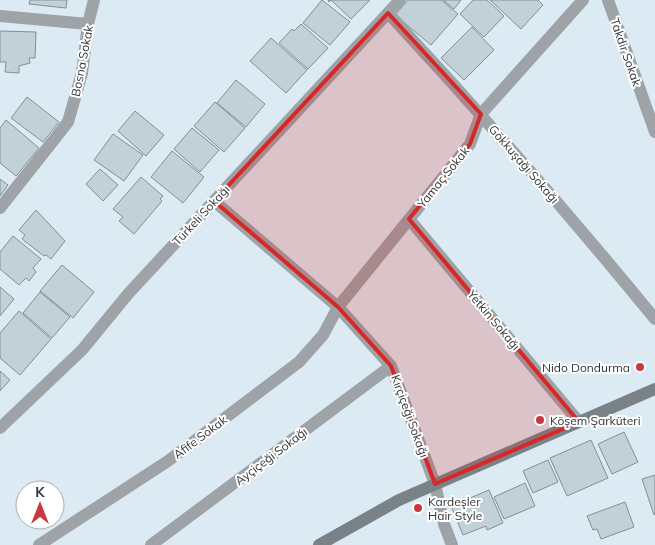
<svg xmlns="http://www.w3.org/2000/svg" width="655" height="545" font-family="Mulish,sans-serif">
  <rect width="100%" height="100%" fill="#dceaf3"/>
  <path fill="#c2d0d8" stroke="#828f97" d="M30 0H67L66 8 29 4Z
    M322 0 350 22 330 45 303 23Z
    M328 0H370L351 19 331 0 329 2Z
    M408 0H441L458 14 431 45 395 15Z
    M443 0H461L454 9Z
    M473 0H487L504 16 484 37 460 14Z
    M490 0H538L543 5 521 29Z
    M301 24 328 48 308 69 279 43 292 29 294 31Z
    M472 27 494 50 464 80 441 58Z
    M0 31 36 32 35 58H29L30 63 19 66V73L5 72 6 62H0Z
    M271 38 307 70 286 93 250 61Z
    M236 80 265 104 246 127 217 103Z
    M27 97 59 122 43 142 11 118Z
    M215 102 245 128 224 152 194 126Z
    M135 111 164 135 146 156 118 131Z
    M6 120 39 148 16 176 0 163V128Z
    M192 128 219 150 200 172 174 149Z
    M113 134 143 155 124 181 94 160Z
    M172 151 204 177 183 203 151 177Z
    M100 169 118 185 103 201 86 184Z
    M141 177 163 196 160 199 162 201 134 234 119 221 123 217 113 209Z
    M0 179 8 185 0 196Z
    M36 210 65 241 51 259 46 255 44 256 22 239 25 235 19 230Z
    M13 236 41 259 33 268 36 272 29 281 26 278 19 285 0 269V252Z
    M62 265 94 292 73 318 40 291Z
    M0 287 14 299 0 316Z
    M40 292 70 317 52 338 23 313Z
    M19 311 51 339 20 375 0 358V333Z
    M0 371 10 380 0 391Z
    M624 432 638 462 612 474 598 444Z
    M591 440 608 478 567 496 550 458Z
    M548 460 558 482 533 493 523 471Z
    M655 475V514L654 515 642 479Z
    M525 483 535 506 504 519 494 497Z
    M489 490 503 523 487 530 486 526 463 535 451 506Z
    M625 502 634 527 601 539 597 529 593 530 587 516Z"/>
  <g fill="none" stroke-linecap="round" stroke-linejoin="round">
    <path stroke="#9da3a6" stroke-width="12" d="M608 0 655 132
      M388 13C480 112 569 214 655 319
      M0 16 88 24
      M214 201 338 307 391 366 435 484 444 524 452 545
      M0 208 68 122 82 73 88 24 94 0
      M409 219 579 422
      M0 428 82 350 128 294 400 0
      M39 545 168 461 299 362 323 335 338 307 470 144 481 114 583 0
      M151 545 391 366"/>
    <path stroke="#798287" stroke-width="12" d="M319 545 399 500 655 389"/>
  </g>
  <path fill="#d62828" fill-opacity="0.2" stroke="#d62828" stroke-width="4" stroke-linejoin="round" d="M388 13 481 114 470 144 409 219 579 422 435 484 391 366 338 307 214 201Z"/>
  <g fill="#c83840" stroke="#fff" stroke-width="2">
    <circle cx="640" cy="367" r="5"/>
    <circle cx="540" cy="420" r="5"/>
    <circle cx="418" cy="508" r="5"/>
  </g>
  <g text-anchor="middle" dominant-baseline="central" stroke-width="4" stroke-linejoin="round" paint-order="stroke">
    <g font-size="12" fill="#2f3538" stroke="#fff">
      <text transform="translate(626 52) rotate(71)">Takdir Sokak</text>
      <text transform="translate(82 61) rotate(-79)">Bosna Sokak</text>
      <text transform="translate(524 164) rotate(49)">Gökkuşağı Sokağı</text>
      <text transform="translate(443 177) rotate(-51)">Yamaç Sokak</text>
      <text transform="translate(201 215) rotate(-47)">Türkeli Sokağı</text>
      <text transform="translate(494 320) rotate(50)">Yetkin Sokağı</text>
      <text transform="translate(410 416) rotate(70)">Kırçiçeği Sokağı</text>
      <text transform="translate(200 437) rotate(-37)">Afife Sokak</text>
      <text transform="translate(271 456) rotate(-37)">Ayçiçeği Sokağı</text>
    </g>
    <g font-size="12" fill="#2f3538" stroke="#fff" text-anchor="start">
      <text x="630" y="367" text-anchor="end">Nido Dondurma</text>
      <text x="550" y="420">Köşem Şarküteri</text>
      <text x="428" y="501">Kardeşler<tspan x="428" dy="14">Hair Style</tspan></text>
    </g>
  </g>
  <g transform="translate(40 505)"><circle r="24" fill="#ffffff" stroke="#acaeaf"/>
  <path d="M0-4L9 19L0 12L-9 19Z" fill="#c83840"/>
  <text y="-8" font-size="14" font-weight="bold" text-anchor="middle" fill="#2f3538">K</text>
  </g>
</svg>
